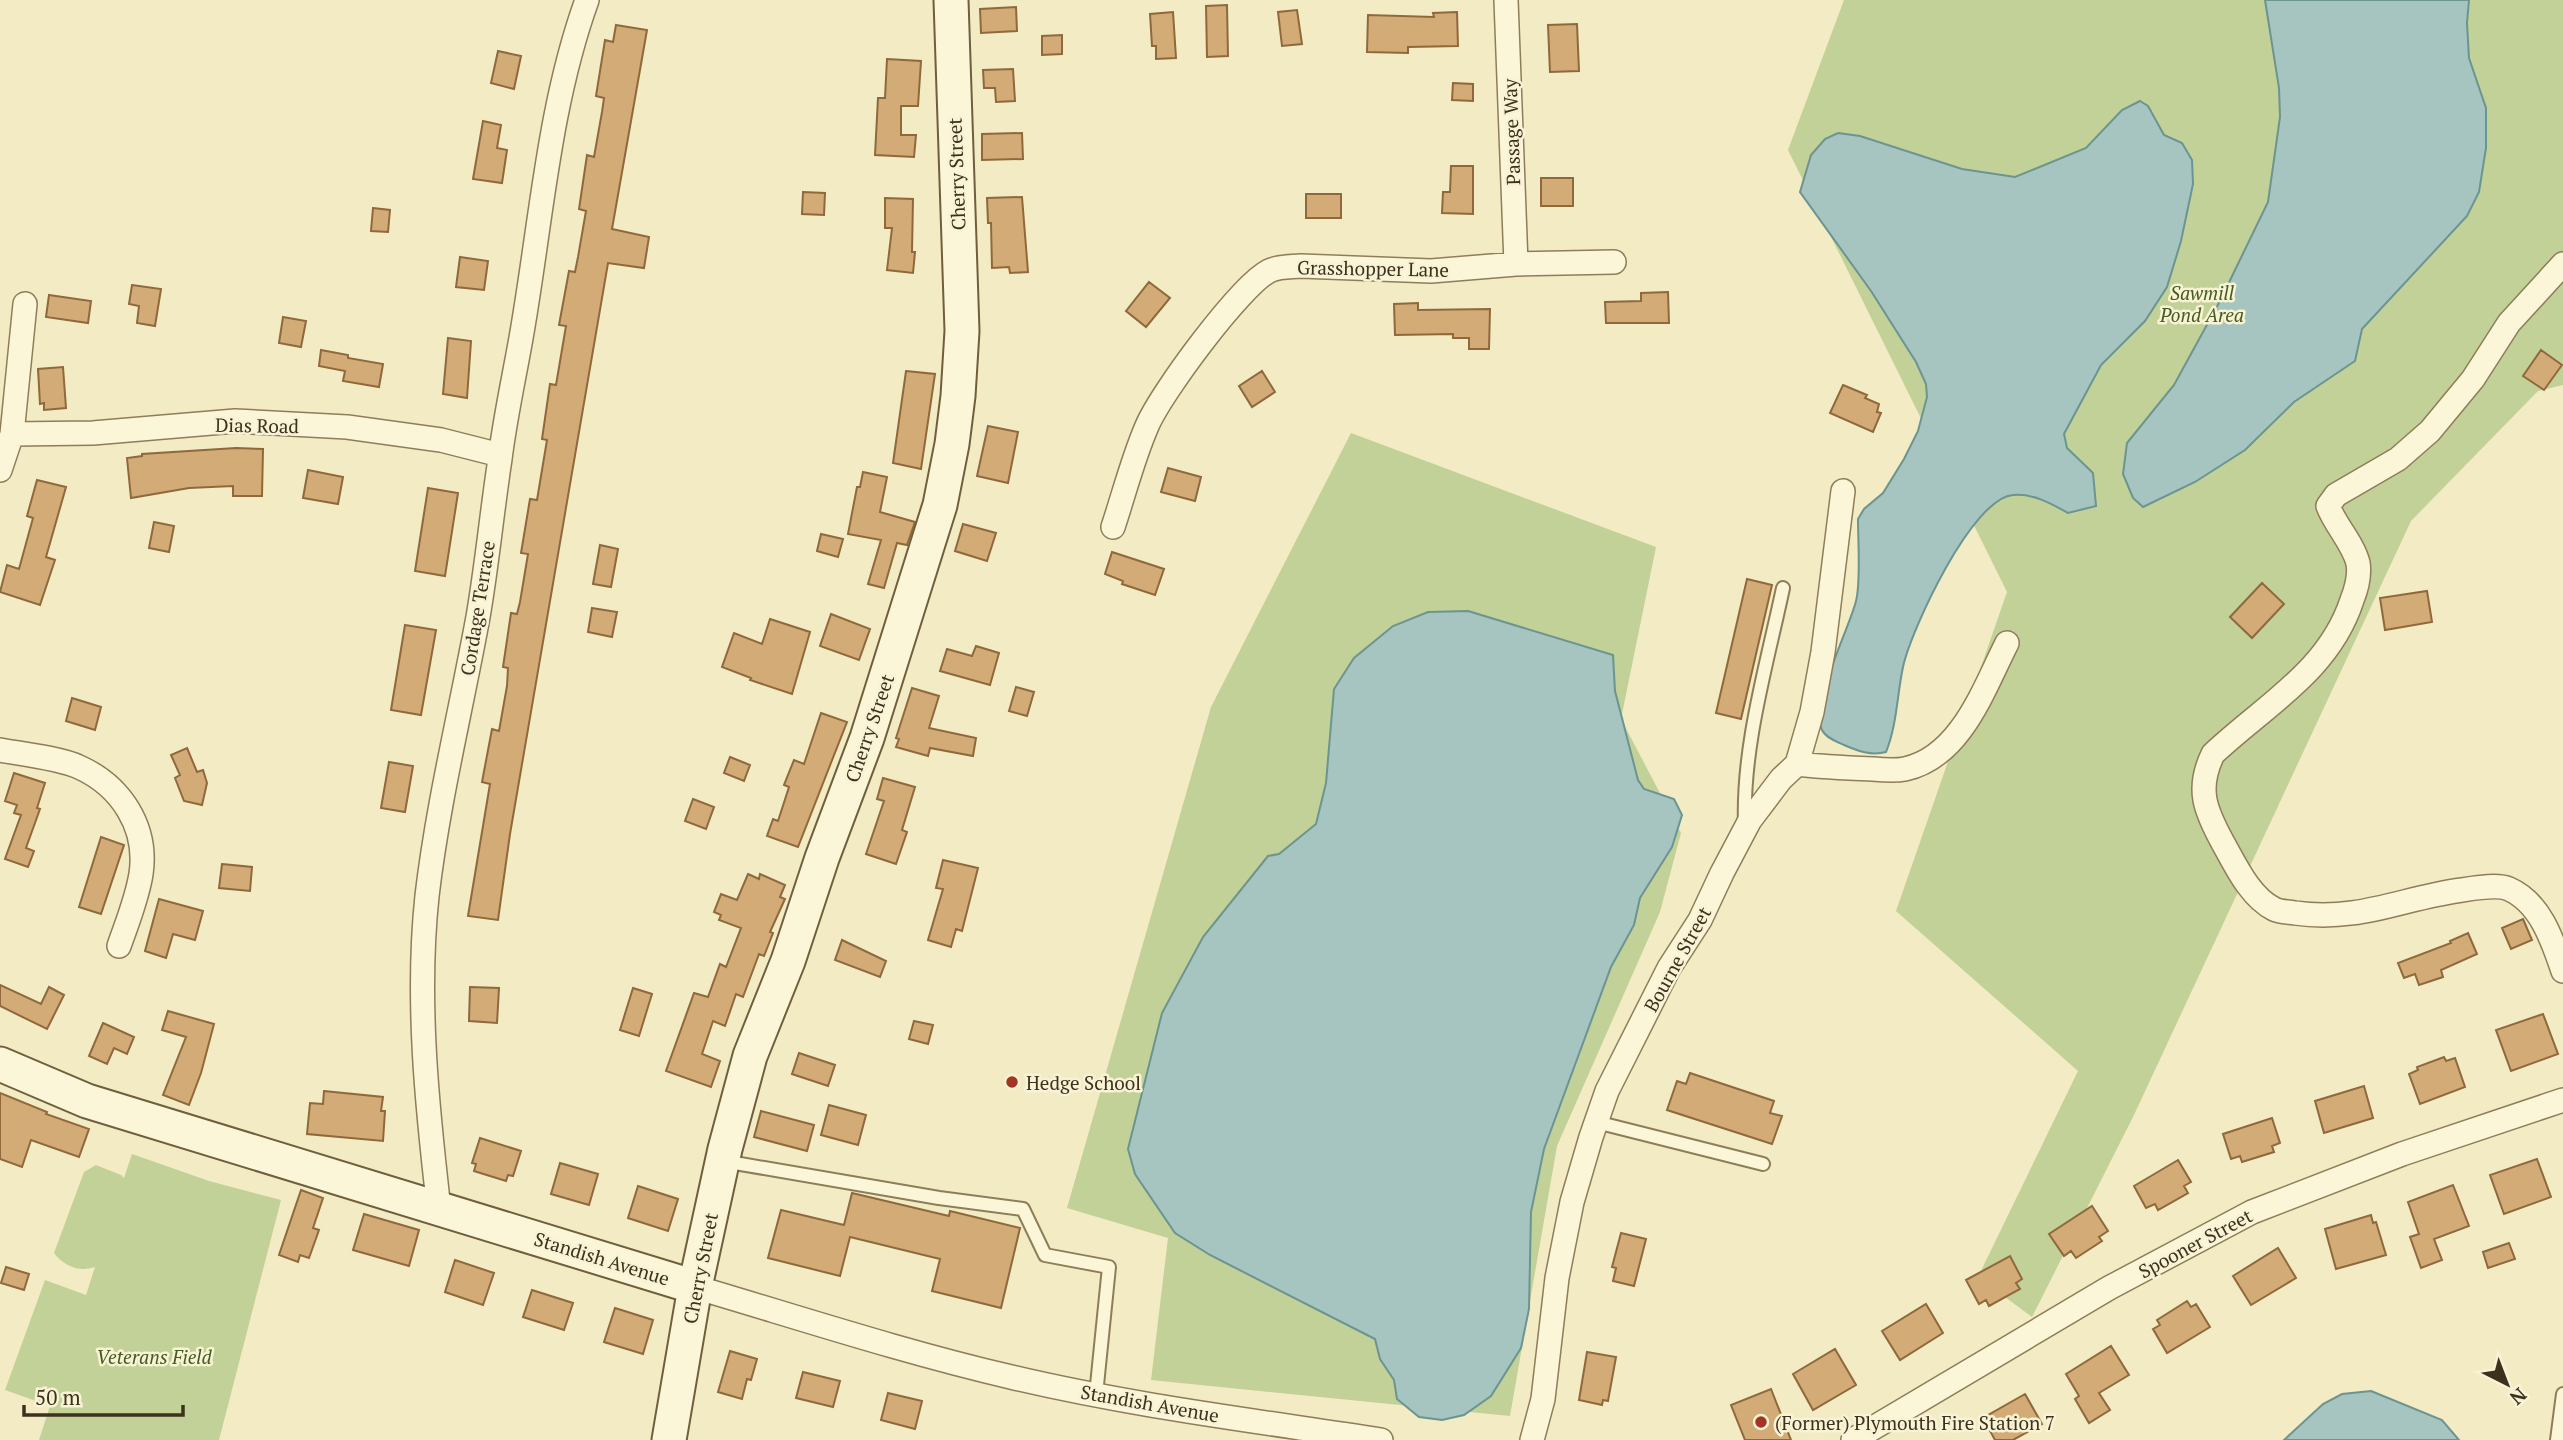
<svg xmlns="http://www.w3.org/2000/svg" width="2563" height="1440" font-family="'PT Serif',serif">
  <rect width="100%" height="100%" fill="#f2ebc4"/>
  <path fill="#c2d197" d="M1844 0H2563V385L2538 391 2411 521 2133 1117 2032 1317 1978 1277 2078 1071 1896 911 2007 592 1788 150Z
    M1351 433 1656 547 1621 719 1681 833 1660 912 1557 1146 1510 1416 1151 1380 1168 1238 1067 1208 1211 707Z
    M132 1154 209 1181 281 1200 219 1440H39L50 1406 5 1390 45 1280 86 1295 95 1267C79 1272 65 1267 54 1253L84 1172 96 1165 121 1175 124 1178Z"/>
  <path fill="#a6c4c0" stroke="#6c9490" stroke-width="2" d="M2265 0H2469L2467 23 2469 58 2486 108V148L2479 192 2467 216 2362 329 2355 361 2294 402 2245 450 2195 482 2143 507 2133 498 2123 474 2127 443 2174 385 2220 301 2268 202 2280 117 2279 88Z
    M2140 101 2148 106 2164 135 2182 143 2192 160 2193 184 2181 241 2167 287 2145 321 2101 365 2064 434 2067 448 2093 473 2096 506 2068 513C2052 504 2033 493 2013 495 1972 498 1911 630 1903 667 1897 695 1897 725 1886 752 1871 756 1858 751 1844 745 1837 742 1826 738 1822 730 1809 706 1850 627 1856 601 1861 582 1858 541 1858 519L1864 509 1883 493 1904 459 1918 431 1927 397 1926 384 1916 362 1871 291 1800 192 1811 155 1825 139 1838 133 1860 136 1962 169 2015 177 2086 148 2122 110Z
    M1468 611 1613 655 1615 691 1638 780 1644 789 1674 799 1682 815 1672 847 1640 898 1634 925 1611 967 1544 1149 1531 1212 1529 1309 1521 1348 1491 1396 1464 1415 1442 1420 1419 1417 1397 1399 1394 1380 1380 1359 1375 1339 1210 1255 1175 1233 1135 1174 1128 1149 1162 1013 1203 937 1268 856 1279 854 1316 824 1326 783 1334 689 1354 658 1393 626 1428 612Z
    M2371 1391 2442 1420 2459 1440H2284L2323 1404 2342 1394Z"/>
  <path fill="#d3ab77" stroke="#8f693c" stroke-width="2" d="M1227 5 1228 56 1207 57 1206 6Z
    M1016 7 1017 31 981 33 980 9Z
    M1297 10 1302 44 1282 46 1278 12Z
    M1173 12 1176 58 1156 59V46H1152L1150 14Z
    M1457 12 1458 46 1408 47V53L1367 52 1368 15 1434 17 1433 13Z
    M1577 24 1579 71 1550 72 1548 25Z
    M616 25 647 30 612 229 649 237 644 268 608 263 510 834 498 920 468 916 490 784 482 782 492 729 499 731 507 686 508 668 503 667 511 613 517 614 520 602 528 554 521 553 530 499 537 500 547 440 542 439 550 384 556 385 566 326 559 325 569 271 575 272 578 257 586 211 579 209 587 155 594 157 602 112 604 98 596 96 605 40 613 42Z
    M1062 35V54L1042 55V36Z
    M498 51 521 56 514 89 491 83Z
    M887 59 921 61 918 106H901V135H916L914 157 875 155 878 98H885Z
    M1013 69 1015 101 996 102 995 88H984L983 70Z
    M1453 83 1473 84V101L1452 100Z
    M483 121 501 125 497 148 507 150 502 183 473 179Z
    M1022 133 1023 159 982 160V134Z
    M1451 166H1473V214L1442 213 1443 192H1450Z
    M1541 178H1573V206H1541Z
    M803 192 825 193 824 215 802 214Z
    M1306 194H1341V218H1306Z
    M1022 197 1028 272 1010 273 1009 267 992 268 991 223H988L987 198Z
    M885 198 913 199 912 252H915L913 273 887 270 892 228H885Z
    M373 208 390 210 388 232 371 231Z
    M460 257 488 261 484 290 456 287Z
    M1149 282 1170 298 1146 327 1126 311Z
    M132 285 161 289 155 326 137 323 139 306 129 304Z
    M1668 292 1669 323H1606L1605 302 1641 301V293Z
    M49 295 91 301 88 323 46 317Z
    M1418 303V310L1490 309 1489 349H1469V338H1453V334L1395 335 1394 304Z
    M283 317 306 321 301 347 279 343Z
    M448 338 471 341 467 398 443 394Z
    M321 350 348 355V358L383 364 379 387 343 381 345 371 319 366Z
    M2541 350 2562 365 2544 390 2523 376Z
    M63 367 66 408 44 410V403L40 404 38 369Z
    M906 371 935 374 921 469 893 463Z
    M1262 371 1275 392 1252 407 1239 386Z
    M1843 385 1867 395 1865 398 1879 404 1877 412 1881 413 1873 432 1830 413Z
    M988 426 1018 432 1008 483 977 476Z
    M236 448 263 449 262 496H233V486L189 488 131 498 127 458 142 456V454Z
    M1168 468 1201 477 1195 501 1161 492Z
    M308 470 343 477 338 504 303 498Z
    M863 472 887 477 880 512 915 522 907 545 897 543 884 588 868 584 881 540 848 534 857 487H860Z
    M37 480 66 487 46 557 55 560 40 605 0 592 7 565 19 569 33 518 27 516Z
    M428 488 458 493 445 576 415 571Z
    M154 522 174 526 169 552 149 548Z
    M963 524 996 533 987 561 955 551Z
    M821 534 843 539 838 557 817 551Z
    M600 545 618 549 611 587 593 584Z
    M1112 552 1164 569 1155 595 1122 584 1123 581 1105 574Z
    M1747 579 1772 585 1741 719 1716 713Z
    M2262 583 2284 604 2252 638 2230 617Z
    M2427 591 2432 622 2385 630 2380 598Z
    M592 608 617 612 612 637 588 632Z
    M831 614 870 629 859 660 820 646Z
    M770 619 810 632 792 694 750 680 751 678 722 667 734 633 762 644Z
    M405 625 436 630 421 715 391 710Z
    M976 646 999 653 990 685 940 671 947 649 972 656Z
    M1016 687 1034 692 1027 716 1009 711Z
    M912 688 939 696 929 728 976 738 973 756 930 748 928 756 896 747 899 739 896 738Z
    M72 698 101 707 95 730 66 721Z
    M821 713 847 722 798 847 767 836 773 819 778 821 789 787 784 785 794 760 804 764Z
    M187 748 197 772 203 770 207 783 202 805 184 801 175 778 180 775 171 755Z
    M730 757 750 765 744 781 724 773Z
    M389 762 413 766 405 812 381 808Z
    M14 773 45 783 37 808 40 809 26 848 34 851 28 867 5 859 21 815 14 813 17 805 5 801Z
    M883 778 915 787 902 830 907 832 896 864 866 854 884 801 877 799Z
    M693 799 714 807 706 829 685 821Z
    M101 837 124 845 101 914 79 907Z
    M943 860 978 868 962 931 956 929 951 947 928 940 943 889 936 888Z
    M222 864 252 867 250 891 219 888Z
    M748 874 759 879 760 874 785 885 780 897 785 899 770 932 773 933 764 956 759 954 743 997 736 994 725 1026 713 1021 702 1054 720 1061 711 1087 666 1071 694 993 708 997 720 964 726 967 741 928 719 920 721 915 714 912 721 894 737 900Z
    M159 899 203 911 195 940 173 934 166 958 145 951Z
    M2523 919 2532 940 2511 949 2502 928Z
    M2468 933 2477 954 2441 970 2443 977 2419 985 2415 974 2404 978 2398 963 2451 943 2450 941Z
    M842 940 886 961 880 977 835 960Z
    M0 985 41 1004 49 987 64 995 47 1029 0 1006Z
    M470 987 499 988 497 1023 469 1021Z
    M633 988 652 994 639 1036 620 1030Z
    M168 1011 214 1024 201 1073 189 1105 163 1095 186 1037 162 1030Z
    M2543 1014 2558 1054 2511 1071 2496 1030Z
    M914 1021 933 1025 928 1044 909 1039Z
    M103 1023 134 1037 127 1054 114 1048 107 1064 89 1056Z
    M799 1053 835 1065 828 1086 792 1074Z
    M2444 1057 2446 1061 2455 1058 2465 1087 2420 1104 2409 1074 2418 1070 2417 1067Z
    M1690 1073 1774 1101 1770 1113 1782 1116 1772 1144 1667 1110 1677 1081 1686 1084Z
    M2364 1086 2373 1118 2324 1133 2315 1101Z
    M324 1091 383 1097 381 1111H385L383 1141 307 1134 310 1103 323 1104Z
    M0 1093 47 1112 46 1114 89 1129 79 1157 31 1140 22 1167 0 1159Z
    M829 1105 866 1115 858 1145 821 1135Z
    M761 1111 814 1125 807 1151 754 1137Z
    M2272 1118 2280 1143 2272 1146 2274 1152 2242 1162 2240 1156 2231 1159 2223 1134Z
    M480 1138 521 1151 513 1176 508 1175 506 1181 474 1171 476 1164 472 1163Z
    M2537 1159 2551 1197 2504 1214 2490 1175Z
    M2178 1160 2191 1182 2184 1186 2188 1193 2158 1210 2155 1204 2146 1208 2134 1186Z
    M560 1163 598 1174 589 1205 551 1194Z
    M2453 1185 2469 1226 2434 1239 2442 1260 2421 1268 2410 1237 2419 1234 2408 1202Z
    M638 1186 678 1199 668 1231 628 1218Z
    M301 1190 323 1198 313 1228 319 1230 309 1258 300 1255 298 1262 279 1255Z
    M852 1193 949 1216 950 1211 1020 1228 1001 1308 932 1291 940 1259 850 1237 840 1276 768 1258 781 1210 844 1225Z
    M2092 1206 2108 1231 2099 1237 2102 1241 2076 1258 2071 1251 2064 1256 2049 1234Z
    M364 1214 419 1230 409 1266 353 1250Z
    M2371 1215 2373 1223 2376 1222 2386 1255 2336 1269 2325 1229Z
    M1621 1233 1646 1239 1634 1286 1613 1281 1616 1268 1612 1267Z
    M2509 1243 2515 1259 2488 1268 2483 1252Z
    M2278 1248 2296 1278 2251 1305 2233 1276Z
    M2010 1256 2022 1279 2016 1283 2020 1289 1989 1306 1986 1300 1979 1304 1966 1280Z
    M455 1260 494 1273 483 1305 445 1292Z
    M6 1267 29 1274 24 1290 1 1283Z
    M532 1290 573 1303 564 1330 523 1317Z
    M2187 1301 2191 1307 2196 1304 2210 1327 2167 1353 2153 1329 2160 1325 2157 1320Z
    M1926 1304 1943 1333 1900 1360 1882 1331Z
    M615 1308 653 1320 643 1354 604 1342Z
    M2111 1346 2129 1375 2099 1393 2110 1410 2089 1423 2075 1399 2079 1396 2066 1374Z
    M1835 1349 1856 1385 1813 1410 1793 1374Z
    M730 1351 757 1359 751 1380 747 1379 742 1399 718 1392Z
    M1587 1352 1616 1357 1608 1401 1603 1400 1602 1405 1579 1400Z
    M803 1372 840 1381 833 1407 796 1398Z
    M1771 1389 1791 1440H1745L1731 1405Z
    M888 1393 922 1401 915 1429 881 1420Z
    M2025 1394 2042 1424 2013 1440H1995L1983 1418Z"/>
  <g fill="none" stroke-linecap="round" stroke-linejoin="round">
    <g stroke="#8e7d59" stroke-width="16">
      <path id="lane" d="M1745 825C1742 747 1767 664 1783 588
        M1596 1122 1763 1164
        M723 1161 939 1198 1023 1209 1045 1255 1109 1267 1096 1395
        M2557 1440 2563 1394"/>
    </g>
    <g stroke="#8e7d59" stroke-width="26">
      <path id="street" d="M1506 0 1516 264
        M2563 264 2509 323 2473 379 2430 431 2398 459 2336 495 2328 506C2335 525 2353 543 2358 563 2360 575 2356 590 2352 600 2329 671 2265 705 2213 754 2196 789 2205 810 2223 843 2236 866 2250 897 2274 909 2280 912 2289 912 2295 913 2359 922 2402 898 2462 890 2475 888 2498 884 2509 889 2541 903 2553 942 2563 971
        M12 434 93 433 235 421 347 427 441 440 500 455
        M0 470 12 434 25 304
        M1113 527C1124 494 1133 458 1147 426 1161 393 1240 286 1269 271 1279 266 1290 267 1301 266L1431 271 1516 264 1614 262
        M0 750C22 754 59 758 79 767 121 786 148 827 141 874 137 899 127 923 119 946
        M1797 764C1822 767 1847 768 1873 769 1883 770 1895 771 1905 769 1961 757 1984 688 2007 643
        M439 1209C427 1106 416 999 427 896 438 802 461 710 478 617 487 565 492 511 500 459 505 418 514 378 521 338 541 225 548 108 587 0
        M695 1287C800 1318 904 1352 1011 1377 1133 1406 1258 1421 1381 1440
        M1532 1440 1543 1399 1557 1278 1572 1202 1591 1137 1607 1091 1669 968 1700 920 1722 873 1750 820 1781 779 1797 764 1812 712 1823 652 1843 491
        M1853 1440 2109 1288 2252 1212 2402 1154 2563 1100"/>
    </g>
    <g stroke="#705e3c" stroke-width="37">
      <path id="secondary" d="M0 1064 87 1101 695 1287
        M669 1440 695 1287 725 1149 750 1056 788 961 822 858 867 738 940 505 952 444 958 396 962 331 951 0"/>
    </g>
    <use href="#lane" stroke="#fbf6d8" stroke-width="12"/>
    <use href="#street" stroke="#fbf6d8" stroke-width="23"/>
    <use href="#secondary" stroke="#fbf6d8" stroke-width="33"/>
  </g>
  <g fill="#a23524" stroke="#f8f3d4" stroke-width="2.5">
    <circle cx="1012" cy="1082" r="7"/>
    <circle cx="1761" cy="1422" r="7"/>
  </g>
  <g text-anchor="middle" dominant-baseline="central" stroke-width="5" stroke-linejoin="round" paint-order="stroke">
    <g font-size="19" fill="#3d311e" stroke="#f8f3d4">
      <text transform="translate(1511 132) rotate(-92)">Passage Way</text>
      <text transform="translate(956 174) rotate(-92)">Cherry Street</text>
      <text transform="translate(1373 268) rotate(1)">Grasshopper Lane</text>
      <text transform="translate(257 425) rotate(1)">Dias Road</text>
      <text transform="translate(477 608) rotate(-81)">Cordage Terrace</text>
      <text transform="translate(869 728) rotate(-71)">Cherry Street</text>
      <text transform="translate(1677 959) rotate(-61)">Bourne Street</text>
      <text transform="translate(2195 1243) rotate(-28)">Spooner Street</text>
      <text transform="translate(602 1258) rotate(17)">Standish Avenue</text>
      <text transform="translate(700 1268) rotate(-79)">Cherry Street</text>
      <text transform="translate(1150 1403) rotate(10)">Standish Avenue</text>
    </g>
    <g font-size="19" font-style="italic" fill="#455b23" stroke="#f8f3d4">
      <text x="2202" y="292">Sawmill<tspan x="2202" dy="22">Pond Area</tspan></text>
      <text x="154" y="1356">Veterans Field</text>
    </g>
    <g font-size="19" fill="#3d311e" stroke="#f8f3d4" text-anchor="start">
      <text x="1026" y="1082">Hedge School</text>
      <text x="1775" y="1422">(Former) Plymouth Fire Station 7</text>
    </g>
  </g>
  <g transform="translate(2507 1384) rotate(138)" stroke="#f8f3d4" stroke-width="5" paint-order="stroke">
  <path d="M0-5L12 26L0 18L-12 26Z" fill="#3d311e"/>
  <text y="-10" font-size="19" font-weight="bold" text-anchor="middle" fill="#3d311e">N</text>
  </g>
  <path d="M24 1405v10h159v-10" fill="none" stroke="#3d311e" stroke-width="3.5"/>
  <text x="35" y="1405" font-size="21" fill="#3d311e" stroke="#f8f3d4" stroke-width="5" paint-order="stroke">50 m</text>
</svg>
